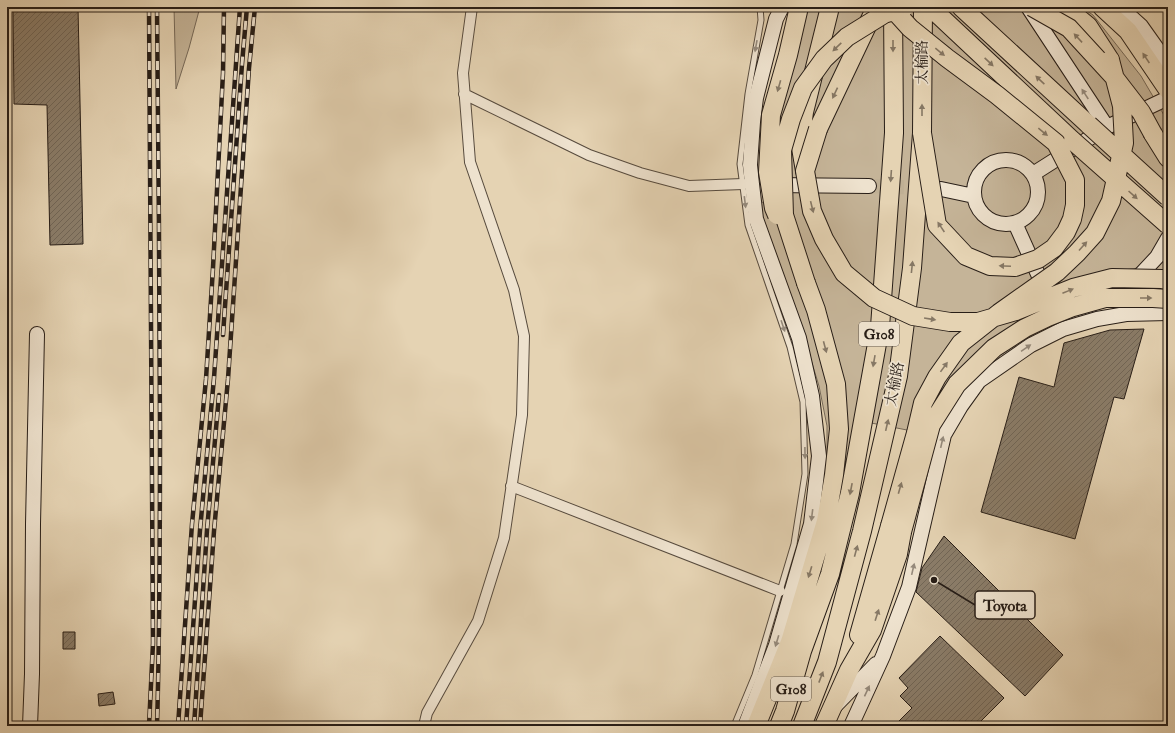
<svg xmlns="http://www.w3.org/2000/svg" width="1175" height="733" font-family="'IM FELL Double Pica','Noto Serif SC',serif">
  <defs>
    <pattern id="building-hatch" width="6" height="6" patternUnits="userSpaceOnUse"><rect width="6" height="6" fill="#8a7c68"/><path d="M-1 1l2-2M0 6l6-6M5 7l2-2" fill="none" stroke="#716555"/></pattern>
  </defs>
  <rect width="100%" height="100%" fill="#e5d3b3"/>
  <filter id="stains"><feTurbulence type="fractalNoise" baseFrequency=".005" numOctaves="4"/><feColorMatrix values="0 0 0 0 .2 0 0 0 0 .09 0 0 0 0 .02 0 0 0 .5 -.17"/></filter>
  <radialGradient id="worn" r=".72"><stop offset=".6" stop-color="#630" stop-opacity="0"/><stop offset="1" stop-color="#630" stop-opacity=".3"/></radialGradient>
  <path fill="#c5b498" stroke="#766958" d="M174 7H200L189 48 176 89Z
    M805 7H1081L1093 15 1141 76 1168 122V274L1138 268 1078 277 987 344 926 425 907 430 856 420 841 505 818 499 827 461V426L819 386 808 350 758 203 776 200 775 131Z"/>
  <path fill="url(#building-hatch)" stroke="#281e17" d="M13 7H78L83 244 50 245 47 105 14 104Z
    M1144 329 1124 399 1114 397 1075 539 981 512 1019 377 1054 387 1064 343 1110 330Z
    M944 536 1063 655 1025 696 916 592 922 568Z
    M63 632H75V649H63Z
    M940 636 1004 698 976 726H894L912 708 900 696 908 688 899 678Z
    M113 692 115 704 99 706 98 694Z"/>
  <g fill="none" stroke-linecap="round" stroke-linejoin="round">
    <path stroke="#bfaf94" stroke-width="14" stroke-dasharray="14 7" stroke-linecap="butt" d="M869 186 927 188"/>
    <g stroke="#574b3e" stroke-width="7">
      <path id="lane" d="M734 726 755 675 794 544 805 474 803 402 790 347 748 225 740 164 748 94 761 20 760 7"/>
    </g>
    <g stroke="#574b3e" stroke-width="12">
      <path id="street" d="M464 94 589 155 640 173 689 186 743 184
        M511 486 780 591
        M424 726 427 713 478 621 504 538 522 415 524 336 514 290 470 162 463 73 472 7"/>
    </g>
    <g stroke="#281e17" stroke-width="16">
      <path id="secondary" d="M1028 7 1107 127
        M1120 7 1141 26 1168 64
        M974 192a32 32 0 1 1 64 0a32 32 0 1 1-64 0Z
        M1033 174 1107 127 1168 98
        M773 185 869 186
        M941 189 974 196
        M1015 223 1046 292
        M1110 299 1128 288 1157 257 1168 238
        M836 705 876 664
        M30 726 32 674 33 524 37 334
        M745 726 776 645 811 524 819 456 812 396 799 338 756 219 752 184 750 165 753 122 756 98 776 19 782 7
        M851 726 883 656 909 587 944 435 961 406 979 381 1031 345 1063 329 1097 319 1126 314 1168 313"/>
    </g>
    <g stroke="#281e17" stroke-width="20">
      <path id="highway" d="M930 7 1073 141
        M961 7 1089 125
        M1065 7 1088 26 1110 60
        M1102 7 1128 31 1168 90
        M818 129 876 7
        M1153 134 1168 158
        M805 171 800 142 804 112 830 7
        M859 635 890 526
        M756 726 790 642 826 521 834 475 839 429 836 384 816 310 806 283
        M779 726 785 711 802 651 830 574 850 493 880 327 894 133 893 7
        M802 726 827 662 862 531 898 376 912 268 922 133 923 7
        M824 726 849 670 872 630 898 554 902 532"/>
    </g>
    <use href="#lane" stroke="#eee2ce" stroke-width="5"/>
    <use href="#street" stroke="#eee2ce" stroke-width="10"/>
    <use href="#secondary" stroke="#eee2ce" stroke-width="14"/>
    <use href="#highway" stroke="#e5d3b3" stroke-width="18"/>
    <g stroke="#281e17" stroke-width="4.5">
      <path id="rail" d="M149 7 153 643 149 726
        M157 7C158 147 160 286 160 426 160 526 160 626 157 726
        M223 335 242 64 247 7
        M178 726 192 524 206 379 213 268 223 73 224 7
        M186 726 200 530 214 378 240 7
        M194 726 207 530 219 395
        M200 726 214 531 228 379 249 68 255 7"/>
    </g>
    <use href="#rail" stroke="#eee2ce" stroke-width="3" stroke-dasharray="9" stroke-linecap="butt"/>
    <g stroke="#281e17" stroke-width="20" stroke-linecap="butt">
      <path id="highway-bridge" d="M891 7 910 28 947 58 997 95 1056 143 1075 180V205L1072 219 1066 232 1054 248 1038 259 1015 267 990 266 966 256 937 225 922 133
        M1032 7 1069 28 1114 77 1141 112 1153 134
        M1089 125 1168 197
        M818 129 805 171 812 211 824 239 844 273 874 298 913 316 950 322H978L1016 311 1073 288 1112 278 1162 279 1168 280
        M1073 141 1168 225
        M777 215 774 208 768 172 771 115 788 55 799 7
        M806 283 784 215 782 150 791 119 803 88 824 59 847 37 884 14 904 8
        M890 526 916 433 923 403 937 377 961 343 999 313 1057 272 1077 253 1095 233 1111 201 1124 143 1122 106 1110 60
        M902 532 931 425 957 384 994 348 1025 328 1048 317 1073 307 1105 298H1153L1168 299"/>
    </g>
    <use href="#highway-bridge" stroke="#e5d3b3" stroke-width="18"/>
  </g>
  <defs><path id="oneway-solid" d="M-6-.8H1V-3.2L6.5 0L1 3.2V.8H-6Z"/></defs>
  <g fill="#867865">
    <use href="#oneway-solid" transform="translate(1078 38) rotate(-133)"/>
    <use href="#oneway-solid" transform="translate(893 46) rotate(90)"/>
    <use href="#oneway-solid" transform="translate(837 47) rotate(136)"/>
    <use href="#oneway-solid" transform="translate(940 52) rotate(39)"/>
    <use href="#oneway-solid" transform="translate(1146 58) rotate(-124)"/>
    <use href="#oneway-solid" transform="translate(989 62) rotate(43)"/>
    <use href="#oneway-solid" transform="translate(1040 80) rotate(-137)"/>
    <use href="#oneway-solid" transform="translate(779 86) rotate(106)"/>
    <use href="#oneway-solid" transform="translate(835 93) rotate(115)"/>
    <use href="#oneway-solid" transform="translate(922 110) rotate(-90)"/>
    <use href="#oneway-solid" transform="translate(1043 132) rotate(39)"/>
    <use href="#oneway-solid" transform="translate(891 176) rotate(94)"/>
    <use href="#oneway-solid" transform="translate(1133 195) rotate(42)"/>
    <use href="#oneway-solid" transform="translate(812 207) rotate(76)"/>
    <use href="#oneway-solid" transform="translate(941 227) rotate(-124)"/>
    <use href="#oneway-solid" transform="translate(1083 246) rotate(-48)"/>
    <use href="#oneway-solid" transform="translate(1005 266) rotate(-178)"/>
    <use href="#oneway-solid" transform="translate(912 267) rotate(-84)"/>
    <use href="#oneway-solid" transform="translate(1068 291) rotate(-22)"/>
    <use href="#oneway-solid" transform="translate(1146 298)"/>
    <use href="#oneway-solid" transform="translate(930 319) rotate(9)"/>
    <use href="#oneway-solid" transform="translate(825 347) rotate(75)"/>
    <use href="#oneway-solid" transform="translate(874 361) rotate(100)"/>
    <use href="#oneway-solid" transform="translate(944 367) rotate(-54)"/>
    <use href="#oneway-solid" transform="translate(887 425) rotate(-77)"/>
    <use href="#oneway-solid" transform="translate(900 488) rotate(-74)"/>
    <use href="#oneway-solid" transform="translate(851 489) rotate(101)"/>
    <use href="#oneway-solid" transform="translate(856 551) rotate(-75)"/>
    <use href="#oneway-solid" transform="translate(810 572) rotate(107)"/>
    <use href="#oneway-solid" transform="translate(877 615) rotate(-72)"/>
    <use href="#oneway-solid" transform="translate(821 677) rotate(-69)"/>
  </g>
  <g fill="#958a7c">
    <use href="#oneway-solid" transform="translate(756 46) rotate(100)"/>
    <use href="#oneway-solid" transform="translate(1085 94) rotate(-123)"/>
    <use href="#oneway-solid" transform="translate(745 202) rotate(83)"/>
    <use href="#oneway-solid" transform="translate(783 326) rotate(71)"/>
    <use href="#oneway-solid" transform="translate(1026 348) rotate(-34)"/>
    <use href="#oneway-solid" transform="translate(942 442) rotate(-77)"/>
    <use href="#oneway-solid" transform="translate(805 453) rotate(89)"/>
    <use href="#oneway-solid" transform="translate(812 515) rotate(97)"/>
    <use href="#oneway-solid" transform="translate(913 569) rotate(-77)"/>
    <use href="#oneway-solid" transform="translate(777 641) rotate(107)"/>
    <use href="#oneway-solid" transform="translate(867 691) rotate(-65)"/>
  </g>
  <g text-anchor="middle" dominant-baseline="central" stroke-width="3.5" stroke-linejoin="round" paint-order="stroke">
    <g fill="#eee2ce" stroke="#63594e" stroke-width="1">
      <rect x="859" y="322" width="40" height="24" rx="3"/>
      <rect x="771" y="677" width="40" height="24" rx="3"/>
    </g>
    <g font-size="14" font-weight="bold" fill="#281e17">
      <text x="879" y="334">G108</text>
      <text x="791" y="689">G108</text>
    </g>
    <g font-size="15" fill="#281e17" stroke="#eee2ce">
      <text transform="translate(922 62) rotate(-90)">太榆路</text>
      <text transform="translate(895 384) rotate(-79)">太榆路</text>
    </g>
  </g>
  <path fill="none" stroke="#281e17" stroke-width="1.5" d="M934 580L975 605"/>
  <circle fill="#281e17" stroke="#eee2ce" stroke-width="1.5" cx="934" cy="580" r="4"/>
  <rect fill="#eee2ce" stroke="#281e17" stroke-width="1.5" x="975" y="591" width="60" height="28" rx="4"/>
  <g font-size="16" text-anchor="middle" font-weight="bold" fill="#281e17">
    <text x="1005" y="611">Toyota</text>
  </g>
  <rect width="1175" height="733" fill="none" stroke="#e5d3b3" stroke-width="24"/>
  <rect x="8" y="8" width="1159" height="717" fill="none" stroke="#281e17" stroke-width="2"/>
  <rect x="12" y="12" width="1151" height="709" fill="none" stroke="#281e17"/>
  <rect width="100%" height="100%" filter="url(#stains)"/>
  <rect width="100%" height="100%" fill="url(#worn)"/>
</svg>
